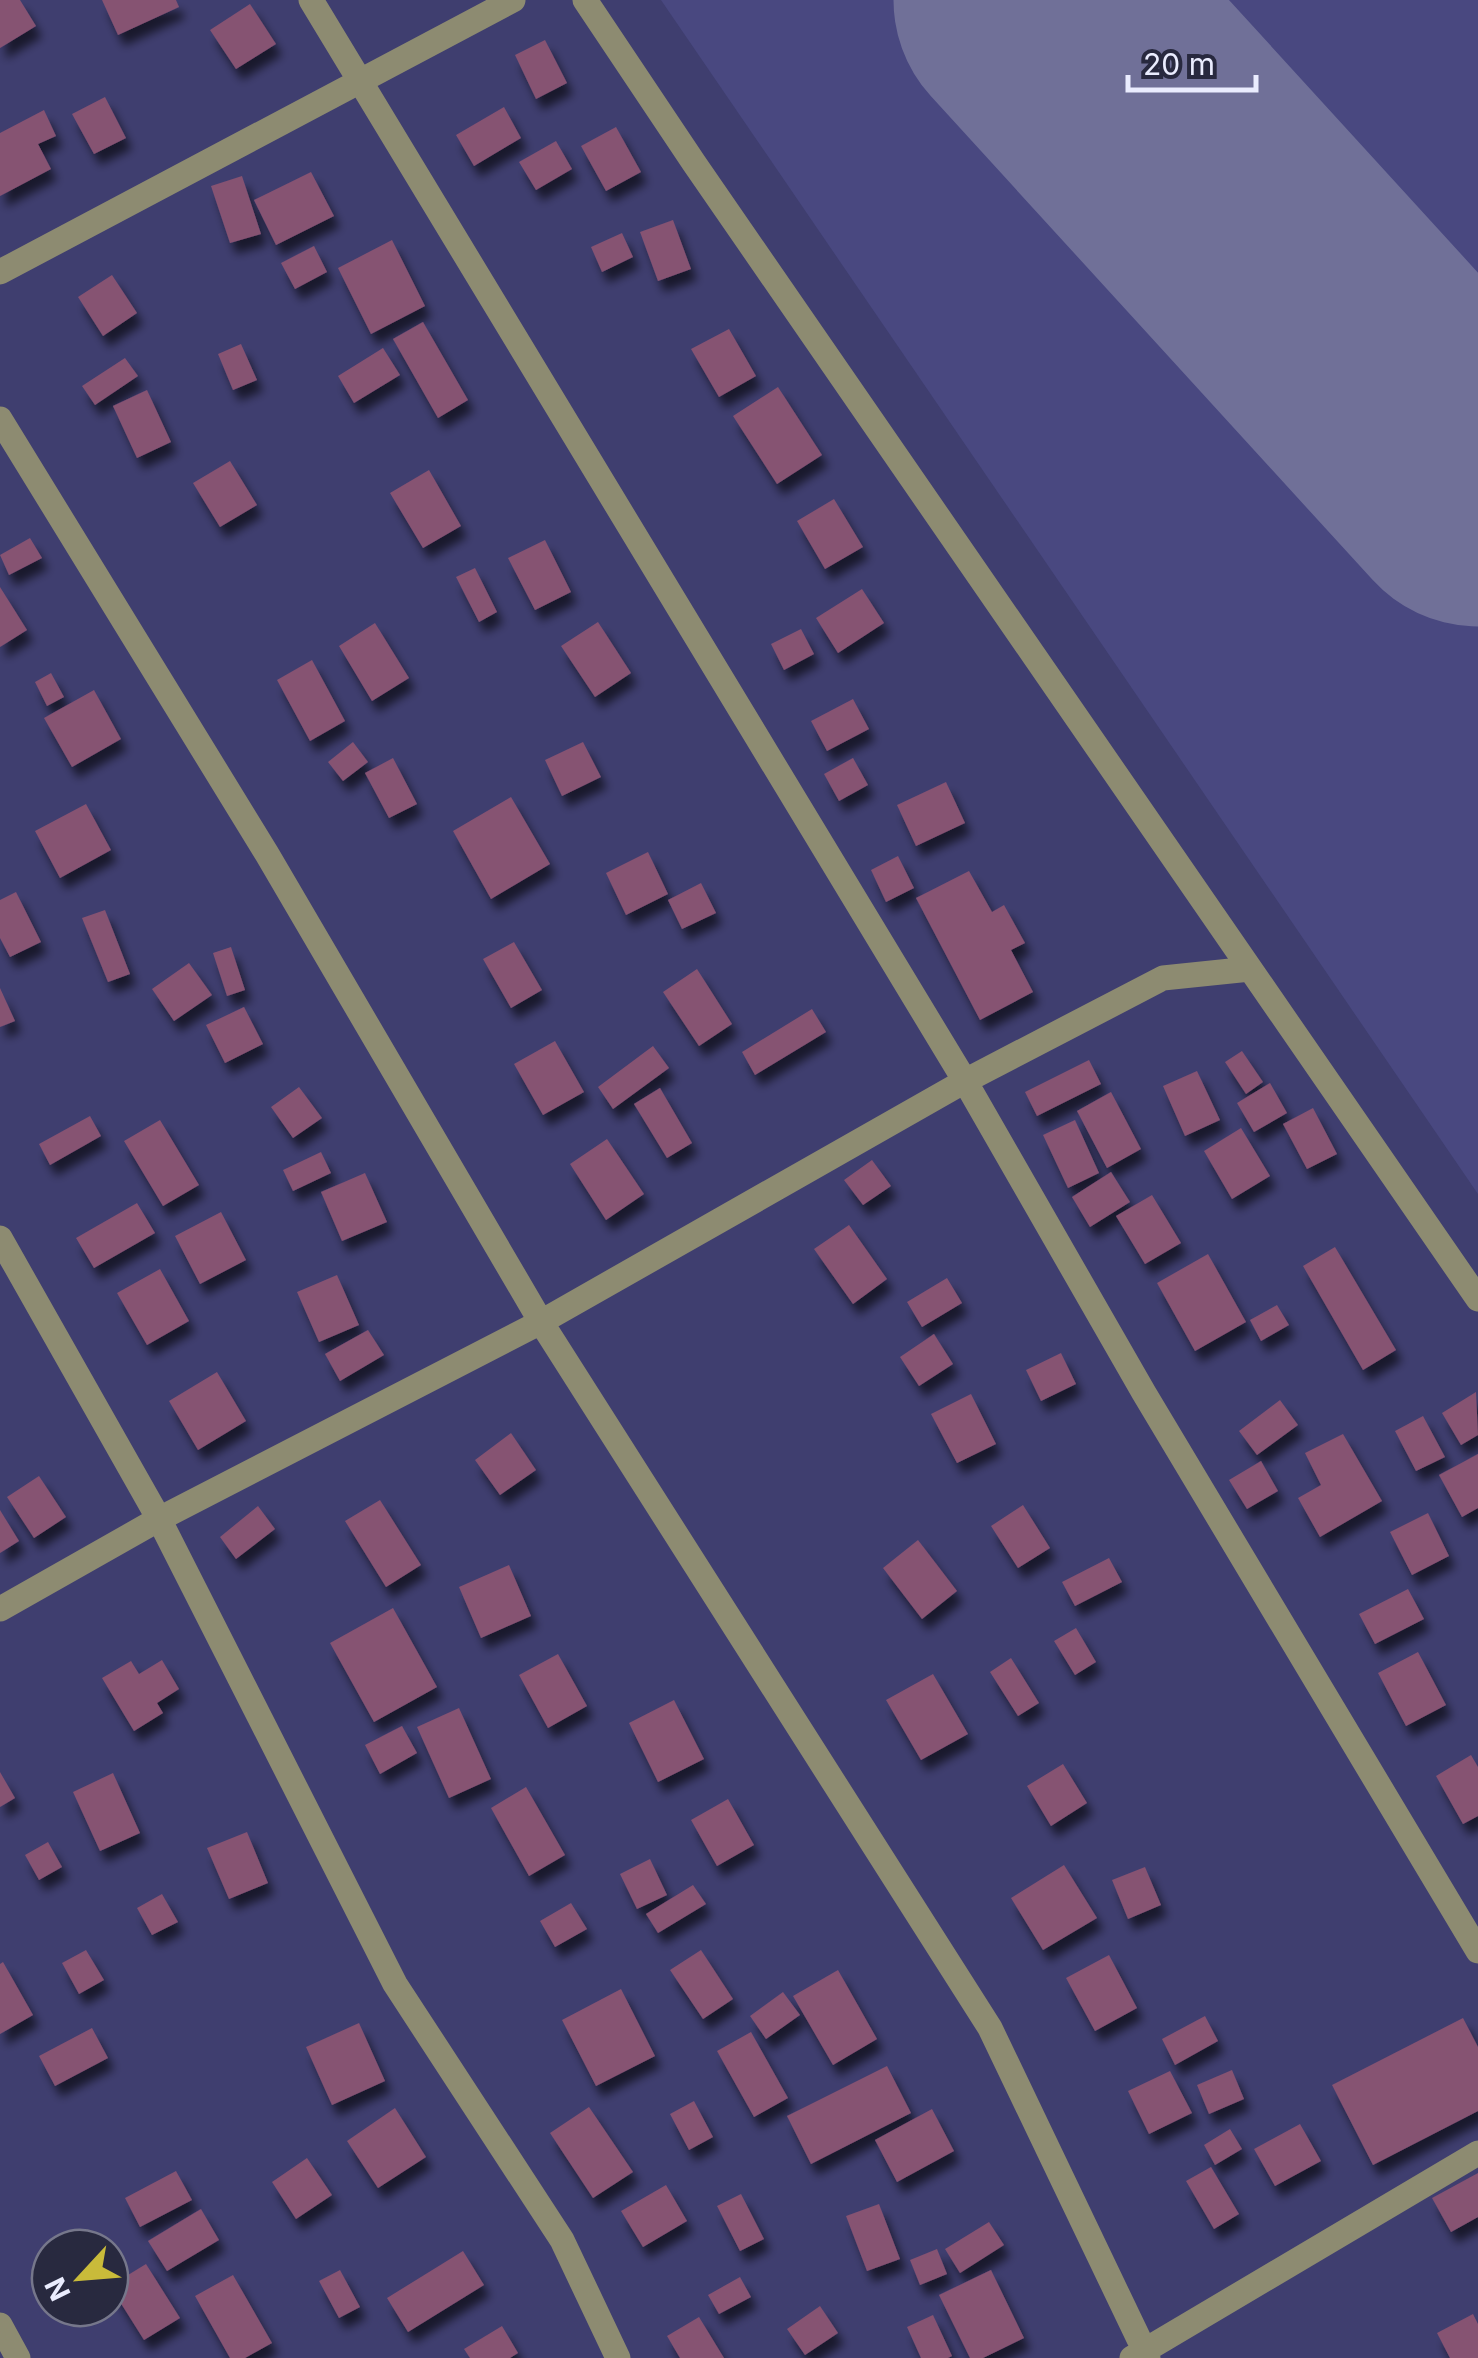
<svg xmlns="http://www.w3.org/2000/svg" width="1478" height="2358" font-family="Inter,sans-serif">
  <defs>
    <filter id="shadow"><feDropShadow dx="6" dy="11" stdDeviation="5" flood-color="#0009"/></filter>
  </defs>
  <rect width="100%" height="100%" fill="#3f3e6f"/>
  <path fill="#494880" d="M661 0H1478V1194Z"/>
  <g fill="none" stroke-linecap="round" stroke-linejoin="round">
    <path stroke="#707098" stroke-width="285" d="M1036 0 1478 484"/>
  </g>
  <path fill="#865272" filter="url(#shadow)" d="M0 0H20L36 26 0 48Z
    M102 0H176L179 7 118 35Z
    M250 4 276 44 236 69 210 30Z
    M545 40 567 83 536 99 515 55Z
    M105 97 126 138 94 154 72 114Z
    M504 107 521 138 474 166 456 135Z
    M44 110 56 136 38 144 51 169 0 196V133Z
    M616 127 641 172 606 191 581 146Z
    M556 141 572 169 536 190 519 162Z
    M311 172 334 216 276 245 254 200Z
    M242 176 261 234 230 243 211 186Z
    M673 220 691 269 658 281 640 232Z
    M622 233 633 257 602 272 591 247Z
    M392 240 425 306 371 334 338 268Z
    M314 246 327 272 295 289 281 263Z
    M112 275 137 313 103 336 78 297Z
    M423 322 468 400 438 418 393 339Z
    M729 329 756 376 719 397 691 349Z
    M241 344 257 380 233 390 218 354Z
    M383 348 400 375 354 403 338 376Z
    M125 358 138 376 95 405 82 386Z
    M778 387 822 455 777 484 733 416Z
    M147 390 171 442 137 458 113 406Z
    M230 461 257 505 220 527 193 483Z
    M429 470 461 526 423 548 390 493Z
    M834 499 863 547 825 569 797 521Z
    M30 538 42 558 9 575 0 555Z
    M545 540 571 592 535 610 508 558Z
    M475 568 497 612 479 622 456 577Z
    M0 587 27 630 0 647Z
    M862 589 884 623 838 653 816 618Z
    M598 622 631 673 595 697 561 646Z
    M375 623 409 678 372 701 339 646Z
    M801 629 814 654 784 670 771 644Z
    M312 660 345 721 310 741 277 680Z
    M51 673 64 697 47 706 35 682Z
    M94 690 121 739 72 767 44 718Z
    M853 699 869 729 827 751 811 721Z
    M353 742 368 762 343 781 328 762Z
    M583 742 601 777 562 796 545 760Z
    M393 758 417 804 389 818 365 773Z
    M853 758 868 785 839 801 824 774Z
    M946 782 965 823 916 846 897 805Z
    M511 797 550 864 491 899 453 831Z
    M86 804 111 850 60 878 35 831Z
    M648 852 668 894 626 915 606 873Z
    M898 856 914 888 886 902 871 870Z
    M969 871 992 912 1004 905 1025 943 1011 950 1033 992 980 1020 916 898Z
    M701 883 716 913 682 929 668 900Z
    M16 892 41 942 10 957 0 938V900Z
    M105 910 130 974 108 982 82 918Z
    M514 942 542 990 511 1008 483 959Z
    M231 947 245 990 227 996 213 953Z
    M189 963 212 995 174 1021 152 989Z
    M697 969 732 1024 699 1046 663 992Z
    M0 988 15 1021 0 1027Z
    M244 1007 263 1044 225 1063 206 1025Z
    M812 1009 826 1032 755 1075 742 1052Z
    M555 1041 584 1092 543 1115 514 1064Z
    M653 1046 669 1068 613 1109 598 1087Z
    M1242 1051 1263 1082 1246 1094 1225 1062Z
    M1089 1060 1101 1084 1037 1116 1025 1092Z
    M1197 1071 1220 1120 1185 1136 1163 1086Z
    M1270 1083 1287 1113 1254 1132 1237 1103Z
    M299 1087 322 1118 293 1138 271 1107Z
    M660 1088 692 1143 667 1158 634 1104Z
    M1111 1092 1141 1149 1107 1168 1077 1111Z
    M1313 1108 1337 1154 1307 1169 1283 1124Z
    M90 1116 101 1136 50 1165 39 1144Z
    M160 1120 199 1185 163 1206 124 1141Z
    M1075 1120 1099 1173 1068 1188 1043 1135Z
    M1241 1128 1270 1176 1232 1199 1204 1151Z
    M607 1139 644 1194 606 1220 570 1164Z
    M321 1152 331 1173 293 1191 283 1170Z
    M872 1160 891 1186 863 1205 844 1180Z
    M1111 1172 1130 1202 1090 1227 1072 1197Z
    M365 1173 387 1222 342 1241 321 1192Z
    M1152 1195 1181 1243 1145 1264 1116 1216Z
    M137 1203 155 1233 94 1268 76 1238Z
    M221 1212 246 1260 200 1284 175 1236Z
    M849 1225 887 1279 853 1304 814 1249Z
    M1335 1247 1396 1350 1363 1370 1303 1266Z
    M1208 1254 1246 1322 1195 1351 1157 1283Z
    M160 1269 189 1321 147 1345 117 1293Z
    M337 1275 359 1325 319 1342 297 1292Z
    M947 1278 962 1303 922 1327 907 1302Z
    M1277 1305 1289 1325 1261 1341 1250 1320Z
    M368 1330 384 1355 340 1381 325 1354Z
    M934 1334 953 1364 919 1386 900 1357Z
    M1061 1353 1076 1384 1041 1401 1026 1370Z
    M217 1372 246 1421 198 1450 169 1401Z
    M1476 1392 1478 1435 1461 1445 1442 1413Z
    M971 1394 996 1444 957 1463 931 1414Z
    M1280 1400 1298 1425 1257 1455 1239 1431Z
    M1423 1416 1445 1457 1416 1471 1395 1431Z
    M511 1433 536 1470 500 1495 475 1460Z
    M1343 1434 1382 1501 1320 1537 1298 1498 1321 1485 1305 1453Z
    M1478 1454V1508L1462 1517 1439 1475Z
    M1261 1461 1278 1491 1247 1509 1229 1480Z
    M39 1476 66 1517 34 1538 7 1497Z
    M380 1500 421 1565 386 1587 345 1521Z
    M1023 1505 1050 1548 1018 1568 991 1526Z
    M258 1506 275 1529 236 1559 220 1537Z
    M0 1510 19 1541 0 1553Z
    M1428 1513 1449 1556 1412 1575 1390 1532Z
    M918 1540 957 1591 922 1619 883 1568Z
    M1109 1558 1122 1582 1075 1606 1062 1582Z
    M509 1565 531 1616 481 1638 459 1587Z
    M1408 1589 1424 1619 1375 1644 1359 1614Z
    M393 1608 437 1687 374 1722 330 1643Z
    M1076 1628 1096 1662 1075 1675 1054 1641Z
    M1418 1652 1446 1705 1406 1726 1378 1673Z
    M558 1654 587 1706 548 1728 519 1675Z
    M1011 1658 1039 1703 1018 1716 990 1672Z
    M162 1660 179 1689 157 1703 163 1713 134 1731 102 1678 131 1661 139 1674Z
    M933 1674 968 1734 921 1760 886 1700Z
    M674 1700 704 1759 658 1782 629 1723Z
    M459 1708 491 1779 449 1798 417 1727Z
    M402 1726 417 1753 380 1774 365 1745Z
    M1471 1755 1478 1767V1816L1463 1824 1436 1776Z
    M1063 1764 1087 1803 1051 1826 1027 1786Z
    M0 1772 15 1798 0 1807Z
    M113 1773 140 1833 100 1851 73 1792Z
    M526 1787 565 1855 529 1876 491 1808Z
    M728 1799 754 1845 717 1866 691 1820Z
    M247 1832 268 1883 229 1899 207 1848Z
    M48 1842 62 1867 39 1880 25 1855Z
    M650 1859 667 1895 637 1909 620 1874Z
    M1064 1865 1097 1918 1043 1950 1011 1898Z
    M1145 1867 1161 1905 1128 1919 1112 1880Z
    M693 1885 706 1904 658 1933 646 1914Z
    M162 1894 178 1922 152 1935 137 1908Z
    M571 1903 587 1929 555 1947 540 1921Z
    M86 1950 104 1980 79 1994 62 1963Z
    M701 1950 733 1999 703 2019 670 1970Z
    M1109 1955 1137 2008 1095 2031 1066 1978Z
    M3 1962 33 2015 0 2034V1964Z
    M838 1970 877 2039 833 2065 793 1996Z
    M621 1989 655 2056 596 2086 562 2020Z
    M783 1992 800 2015 766 2039 750 2016Z
    M1205 2016 1218 2041 1175 2065 1162 2039Z
    M1463 2018 1478 2047V2111L1373 2165 1332 2085Z
    M359 2023 385 2081 332 2105 306 2047Z
    M92 2028 108 2058 55 2086 39 2056Z
    M751 2032 788 2098 754 2117 717 2051Z
    M887 2066 911 2113 811 2164 787 2116Z
    M1232 2070 1244 2099 1209 2114 1197 2085Z
    M1170 2071 1192 2113 1149 2134 1128 2091Z
    M694 2101 713 2137 689 2150 670 2114Z
    M589 2107 633 2172 593 2198 550 2133Z
    M395 2108 426 2157 378 2188 347 2141Z
    M932 2109 954 2151 897 2182 875 2140Z
    M1300 2124 1321 2161 1275 2186 1254 2149Z
    M1230 2129 1242 2149 1215 2165 1204 2145Z
    M307 2158 332 2195 296 2219 272 2182Z
    M1211 2167 1239 2214 1214 2229 1186 2181Z
    M176 2171 192 2200 140 2227 125 2198Z
    M1478 2173V2217L1451 2232 1432 2198Z
    M666 2185 687 2221 643 2247 621 2211Z
    M741 2194 764 2239 740 2251 717 2206Z
    M879 2204 900 2259 867 2271 846 2216Z
    M201 2209 219 2240 167 2271 148 2241Z
    M989 2222 1004 2245 960 2273 945 2249Z
    M937 2249 947 2274 920 2285 910 2260Z
    M463 2251 484 2285 408 2332 387 2298Z
    M146 2264 180 2318 144 2340 110 2286Z
    M340 2270 360 2307 339 2318 319 2281Z
    M991 2270 1024 2338 983 2358H970L939 2295Z
    M233 2275 272 2343 245 2358H230L195 2296Z
    M740 2277 751 2297 719 2314 708 2295Z
    M820 2306 838 2333 805 2355 787 2329Z
    M1473 2314 1478 2324V2358H1450L1437 2333Z
    M933 2315 952 2356 948 2358H921L907 2327Z
    M699 2317 724 2358H680L667 2336Z
    M502 2326 518 2353 510 2358H470L464 2349Z"/>
  <g fill="none" stroke-linecap="round" stroke-linejoin="round">
    <path stroke="#8d8b71" stroke-width="25" d="M311 0 965 1081 1144 1393 1478 1951
      M585 0 694 163 1478 1299
      M0 272 513 0
      M0 419 267 854 541 1322 990 2028 1148 2358
      M0 1238 159 1519 395 1984 562 2240 618 2358
      M0 1609 159 1519 541 1322 965 1081 1163 978 1250 969
      M0 2325 18 2358
      M1132 2358 1478 2153"/>
  </g>
  <g transform="translate(80 2278) rotate(244)"><circle r="48" fill="#28293f" stroke="#76778b" stroke-width="2.5"/>
  <path d="M0-8L18 38L0 25L-18 38Z" fill="#c9bb3a"/>
  <text y="-15" font-size="28" font-weight="bold" text-anchor="middle" fill="#eaecfe">N</text>
  </g>
  <path d="M1128 75v15h128v-15" fill="none" stroke="#eaecfe" stroke-width="5"/>
  <text x="1143" y="75" font-size="30" fill="#eaecfe" stroke="#28293f" stroke-width="8" paint-order="stroke">20 m</text>
</svg>
